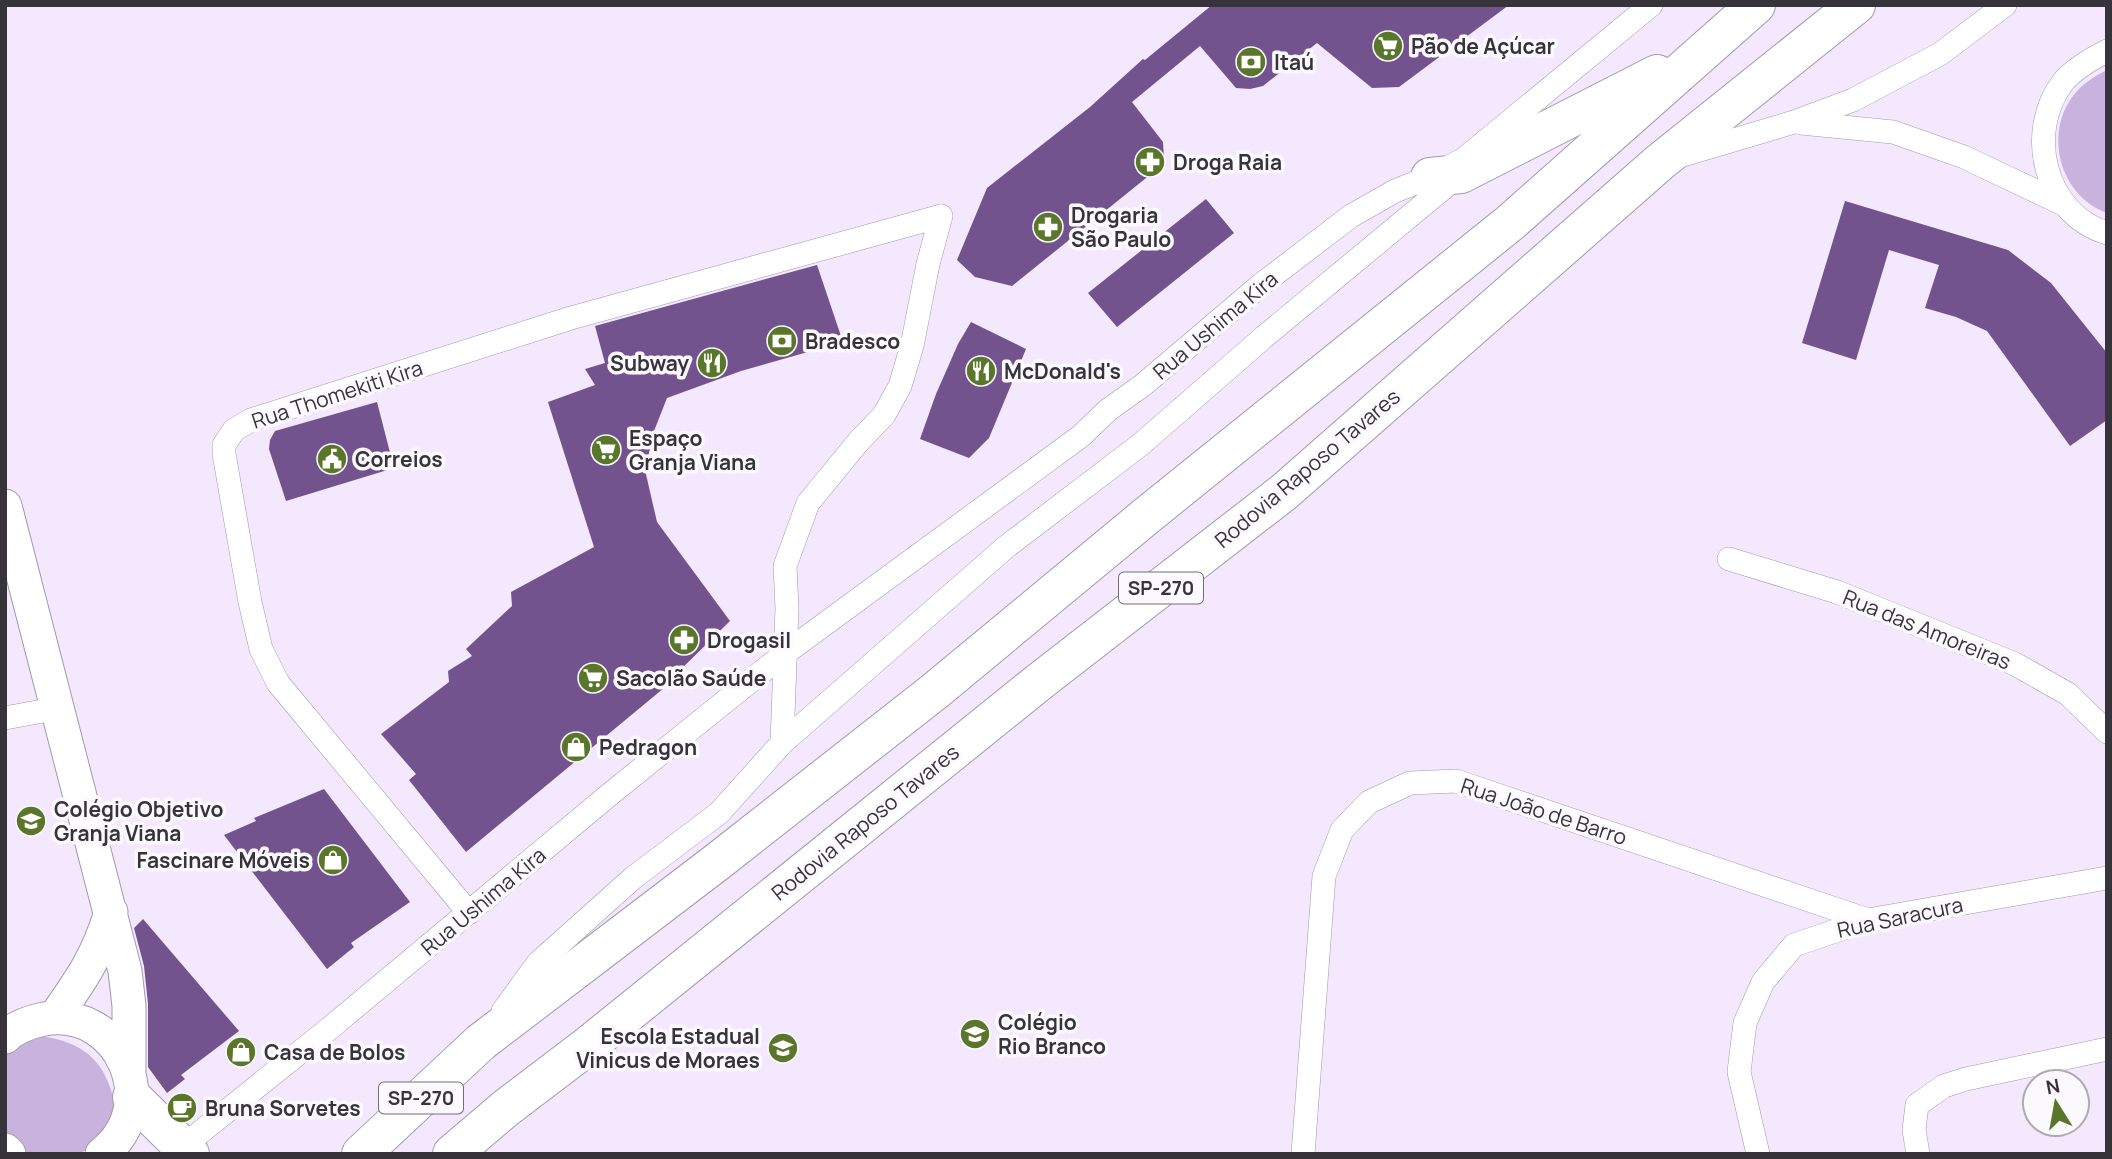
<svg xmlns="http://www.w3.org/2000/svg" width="2112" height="1159" font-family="Manrope,sans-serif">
  <rect width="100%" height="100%" fill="#f3e8fe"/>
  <path fill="#c8b3de" d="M2107 70V213C2061 197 2043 135 2073 96 2082 84 2093 77 2107 70Z
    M42 1036C97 1045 110 1072 119 1123L106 1142 77 1154H18L5 1146V1049Z"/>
  <path fill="#72538e" d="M1212 5H1509L1399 87 1372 88 1317 43 1263 86 1250 89 1236 88 1200 46 1132 102 1163 142 1164 159 1156 170 1012 286 975 277 957 260 987 188 1090 107 1143 59 1145 60Z
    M1206 199 1234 233 1117 327 1088 293Z
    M1845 201 2008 250 2051 283 2107 353V420L2070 446 1987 331 1956 317 1925 308 1939 265 1889 250 1856 360 1802 343Z
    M817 265 843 342 741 371 667 398 654 431 645 470 657 522 730 621 669 681 670 683 466 852 409 780 416 774 381 734 449 682 448 671 472 656 466 649 512 606 511 592 594 547 548 402 595 385 585 369 605 363 595 326Z
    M971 322 1026 349 989 438 969 458 920 439 936 394 958 344Z
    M377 402 394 468 286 501 269 449 270 440 275 431Z
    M324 789 410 902 351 943 354 947 327 969 224 835 256 821 254 818Z
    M143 919 239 1031 181 1075 185 1079 167 1093 148 1067V1004L144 966 134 928Z"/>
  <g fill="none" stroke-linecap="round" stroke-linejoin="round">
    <g stroke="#a298ac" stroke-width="24">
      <path id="street" d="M2107 51C2091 59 2075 68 2063 82 2025 132 2044 214 2107 233
        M1801 123 1893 132 1964 157 2065 205
        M1683 155 1794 122 1853 100 1940 54 2005 5
        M1729 559 1837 592 2015 664 2068 694 2107 732
        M5 718 59 708
        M782 743 1006 547 1140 445 1264 337 1458 176
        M469 913 278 683 261 649 250 602 224 454V445L234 430 251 420 571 318 941 216
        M503 1011 538 963 633 878 719 813 782 743 787 608 785 566 808 503 859 441 884 415 900 386 912 346 928 264 941 216
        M182 1147 330 1028 609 795 784 654 1081 436 1108 410 1143 385 1262 284 1351 216 1395 191 1430 177 1464 159 1651 5
        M1303 1154 1324 876 1342 830 1369 802 1410 783 1456 781 1868 920
        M1758 1154 1739 1072 1745 1023 1763 982 1794 945 1868 920 2107 878
        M1918 1154 1914 1130 1917 1105 1944 1086 1966 1079 2107 1049"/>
    </g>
    <g stroke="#a298ac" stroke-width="35">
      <path id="secondary" d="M5 506 125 971 129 1006V1070
        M55 1017C81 980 98 956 111 912
        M5 1037C15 1027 30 1022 44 1019 121 1006 164 1106 102 1154
        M5 1150 9 1154"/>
    </g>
    <g stroke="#a298ac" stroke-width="40">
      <path id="highway" d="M1430 177 1461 174 1657 74
        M132 1097 190 1154
        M361 1154 481 1042 717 862 935 691 1145 517 1511 222 1756 5
        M452 1154 506 1108 585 1048 1039 682 1284 492 1660 162 1856 5"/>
    </g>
    <use href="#street" stroke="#fff" stroke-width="23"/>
    <use href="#secondary" stroke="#fff" stroke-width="33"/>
    <use href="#highway" stroke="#fff" stroke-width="38"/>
  </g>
  <defs>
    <g id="supermarket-disc" transform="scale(1.575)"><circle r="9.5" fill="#5a762b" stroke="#fbf9fe"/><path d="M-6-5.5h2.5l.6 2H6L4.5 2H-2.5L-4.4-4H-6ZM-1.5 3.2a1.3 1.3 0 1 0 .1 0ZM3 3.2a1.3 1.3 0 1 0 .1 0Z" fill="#fff"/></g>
    <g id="bank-disc" transform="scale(1.575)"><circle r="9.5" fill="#5a762b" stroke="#fbf9fe"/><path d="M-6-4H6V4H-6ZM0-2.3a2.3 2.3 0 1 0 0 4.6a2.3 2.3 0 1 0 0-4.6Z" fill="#fff"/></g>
    <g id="pharmacy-disc" transform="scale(1.575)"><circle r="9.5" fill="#5a762b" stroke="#fbf9fe"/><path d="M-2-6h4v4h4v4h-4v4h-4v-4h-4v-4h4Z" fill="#fff"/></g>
    <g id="restaurant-disc" transform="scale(1.575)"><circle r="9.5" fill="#5a762b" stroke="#fbf9fe"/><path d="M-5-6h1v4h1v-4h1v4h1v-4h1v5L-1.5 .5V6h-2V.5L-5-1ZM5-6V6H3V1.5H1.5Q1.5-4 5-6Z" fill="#fff"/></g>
    <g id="civic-disc" transform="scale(1.575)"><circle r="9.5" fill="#5a762b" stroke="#fbf9fe"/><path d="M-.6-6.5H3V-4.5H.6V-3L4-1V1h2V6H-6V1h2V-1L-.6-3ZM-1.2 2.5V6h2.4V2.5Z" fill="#fff"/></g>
    <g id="shop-disc" transform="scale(1.575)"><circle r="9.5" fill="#5a762b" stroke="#fbf9fe"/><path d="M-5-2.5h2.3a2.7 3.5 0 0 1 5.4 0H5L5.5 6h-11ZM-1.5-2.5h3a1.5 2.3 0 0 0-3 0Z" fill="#fff"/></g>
    <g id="school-disc" transform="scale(1.575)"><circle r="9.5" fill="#5a762b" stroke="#fbf9fe"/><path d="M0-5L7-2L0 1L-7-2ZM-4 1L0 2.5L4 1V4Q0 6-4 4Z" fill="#fff"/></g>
    <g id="cafe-disc" transform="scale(1.575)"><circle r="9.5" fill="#5a762b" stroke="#fbf9fe"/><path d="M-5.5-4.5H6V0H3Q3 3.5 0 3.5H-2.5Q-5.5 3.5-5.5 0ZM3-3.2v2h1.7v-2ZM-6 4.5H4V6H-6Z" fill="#fff"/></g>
  </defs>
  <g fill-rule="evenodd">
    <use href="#supermarket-disc" x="1388" y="46"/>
    <use href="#bank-disc" x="1251" y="62"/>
    <use href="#pharmacy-disc" x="1150" y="162"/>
    <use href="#pharmacy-disc" x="1048" y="227"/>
    <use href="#bank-disc" x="782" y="341"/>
    <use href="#restaurant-disc" x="712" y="363"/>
    <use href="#restaurant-disc" x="981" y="371"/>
    <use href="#supermarket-disc" x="606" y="450"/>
    <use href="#civic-disc" x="332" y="459"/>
    <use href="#pharmacy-disc" x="684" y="640"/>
    <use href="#supermarket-disc" x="593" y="678"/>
    <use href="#shop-disc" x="576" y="747"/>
    <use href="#school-disc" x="31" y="821"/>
    <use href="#shop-disc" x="333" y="860"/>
    <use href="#school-disc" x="975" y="1034"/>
    <use href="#school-disc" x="783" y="1048"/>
    <use href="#shop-disc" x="241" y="1052"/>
    <use href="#cafe-disc" x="182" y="1108"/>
  </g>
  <g text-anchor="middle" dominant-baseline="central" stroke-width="7" stroke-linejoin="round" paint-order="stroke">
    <g fill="#fbf9fe" stroke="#726e76" stroke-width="2">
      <rect x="1119" y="572.5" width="84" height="31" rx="5"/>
      <rect x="379" y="1082.5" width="84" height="31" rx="5"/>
    </g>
    <g font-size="19" font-weight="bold" fill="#37333b">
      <text x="1161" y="588">SP-270</text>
      <text x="421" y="1098">SP-270</text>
    </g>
    <g font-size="21" font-weight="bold" fill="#37333b" stroke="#fbf9fe" text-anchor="start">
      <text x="1411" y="46">Pão de Açúcar</text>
      <text x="1274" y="62">Itaú</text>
      <text x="1173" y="162">Droga Raia</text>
      <text x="1071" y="215">Drogaria<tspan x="1071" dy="24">São Paulo</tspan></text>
      <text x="805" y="341">Bradesco</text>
      <text x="689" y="363" text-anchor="end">Subway</text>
      <text x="1004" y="371">McDonald's</text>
      <text x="629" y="438">Espaço<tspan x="629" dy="24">Granja Viana</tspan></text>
      <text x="355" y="459">Correios</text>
      <text x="707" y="640">Drogasil</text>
      <text x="616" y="678">Sacolão Saúde</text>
      <text x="599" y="747">Pedragon</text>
      <text x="54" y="809">Colégio Objetivo<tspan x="54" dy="24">Granja Viana</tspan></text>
      <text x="310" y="860" text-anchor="end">Fascinare Móveis</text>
      <text x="998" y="1022">Colégio<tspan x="998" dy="24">Rio Branco</tspan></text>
      <text x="760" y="1036" text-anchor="end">Escola Estadual<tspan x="760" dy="24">Vinicus de Moraes</tspan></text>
      <text x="264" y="1052">Casa de Bolos</text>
      <text x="205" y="1108">Bruna Sorvetes</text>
    </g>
    <g font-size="21" fill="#37333b" stroke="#fbf9fe">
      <text transform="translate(1215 325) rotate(-40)">Rua Ushima Kira</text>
      <text transform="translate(337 394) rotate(-18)">Rua Thomekiti Kira</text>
      <text transform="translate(1307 468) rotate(-40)">Rodovia Raposo Tavares</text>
      <text transform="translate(1927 629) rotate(22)">Rua das Amoreiras</text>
      <text transform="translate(1544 811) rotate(18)">Rua João de Barro</text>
      <text transform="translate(865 822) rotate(-39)">Rodovia Raposo Tavares</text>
      <text transform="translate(483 901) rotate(-40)">Rua Ushima Kira</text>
      <text transform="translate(1900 917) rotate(-12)">Rua Saracura</text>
    </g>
  </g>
  <rect width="2112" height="1159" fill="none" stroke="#37333b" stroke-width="14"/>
  <g transform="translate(2056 1103) rotate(349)"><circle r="33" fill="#fbf9fe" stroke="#adaab0" stroke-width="2"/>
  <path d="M0-5L12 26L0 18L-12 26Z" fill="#5a762b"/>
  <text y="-10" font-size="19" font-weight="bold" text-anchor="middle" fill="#37333b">N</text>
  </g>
</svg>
